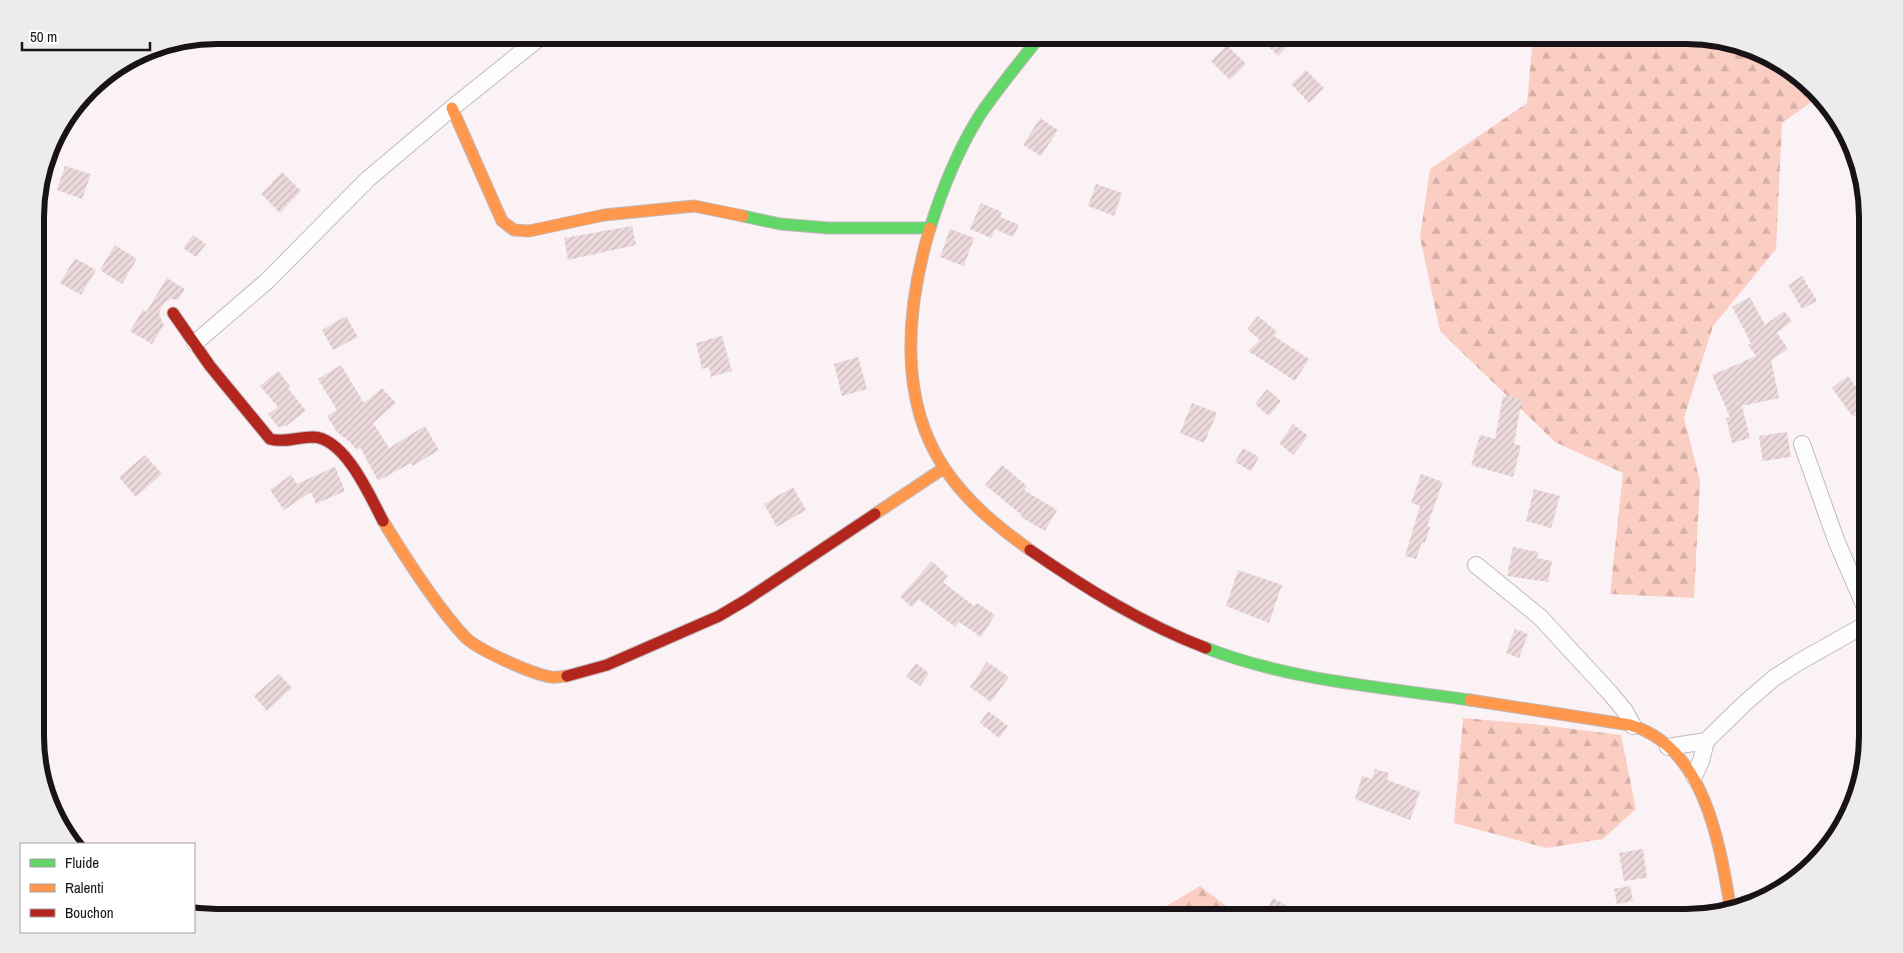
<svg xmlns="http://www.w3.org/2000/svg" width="1903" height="953" font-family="'Archivo Narrow',sans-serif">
  <defs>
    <pattern id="forest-firs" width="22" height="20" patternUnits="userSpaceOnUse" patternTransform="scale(1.25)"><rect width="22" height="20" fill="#facec3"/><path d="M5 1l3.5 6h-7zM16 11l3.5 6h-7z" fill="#d6b0a7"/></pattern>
    <pattern id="building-hatch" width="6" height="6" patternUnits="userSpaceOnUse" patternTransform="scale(1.25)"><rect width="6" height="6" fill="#ecd9dc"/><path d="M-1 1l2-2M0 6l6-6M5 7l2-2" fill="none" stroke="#cab9bc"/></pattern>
  </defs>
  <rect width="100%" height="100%" fill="#fbf2f6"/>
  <path fill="url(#forest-firs)" d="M1533 35H1686L1766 54 1817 98 1782 123 1776 249 1713 326 1684 418 1700 481 1694 598 1610 594 1623 473 1555 442 1440 331 1420 237 1430 169 1527 103Z
    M1463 718 1533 724 1621 735 1636 809 1603 839 1546 848 1454 823Z
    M1200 886 1242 918H1173L1163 908Z"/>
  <path fill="url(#building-hatch)" d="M1257 35H1298L1278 56Z
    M1227 45 1246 64 1230 80 1211 61Z
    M1306 70 1324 88 1309 103 1291 84Z
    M1040 118 1058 130 1041 156 1023 145Z
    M65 166 91 174 82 199 57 190Z
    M282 172 301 191 280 213 261 194Z
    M1096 184 1122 193 1114 216 1088 206Z
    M981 203 1002 212 1000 217 1019 225 1013 237 995 229 991 238 970 229Z
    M632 226 636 245 568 260 564 238Z
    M950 229 974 238 964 266 940 257Z
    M193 235 206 244 196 257 183 248Z
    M115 245 137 259 122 284 100 270Z
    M75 258 96 270 81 295 60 283Z
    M1802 276 1817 301 1802 309 1788 285Z
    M167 278 185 289 178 300 171 299 166 302 161 307 159 315 164 325 152 344 130 331 143 310 146 312Z
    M1750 297 1765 325 1784 311 1792 321 1777 333 1788 349 1771 360 1779 398 1742 406 1750 438 1732 443 1726 418 1730 417 1712 375 1756 356 1748 345 1751 343 1732 307Z
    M346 316 358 337 333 350 322 330Z
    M1258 316 1277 332 1274 336 1309 359 1295 381 1248 351 1260 340 1247 329Z
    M722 336 732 371 711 377 709 367 702 369 696 343Z
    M858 357 867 389 842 396 834 364Z
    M341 365 364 403 382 388 396 403 373 423 389 448 425 426 439 450 413 466 411 463 378 481 360 447 357 450 350 442 337 432 327 416 337 410 318 379Z
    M278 371 290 386 288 388 306 411 286 426 278 427 268 414 278 407 260 386Z
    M1848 376 1860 392 1867 385V407L1853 417 1832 388Z
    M1267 389 1281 401 1269 416 1255 404Z
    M1503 396 1522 399 1514 444 1521 446 1513 477 1471 465 1480 435 1495 439Z
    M1192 403 1217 413 1204 443 1180 433Z
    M1293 424 1308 436 1293 455 1279 443Z
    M1787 432 1791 457 1763 461 1759 436Z
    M1243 448 1259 457 1251 471 1235 462Z
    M145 455 162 474 136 497 119 477Z
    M1002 465 1027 486 1024 490 1057 510 1045 531 1021 517 1022 515 985 485Z
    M335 467 345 491 316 504 311 492 284 510 270 490 291 475 297 484Z
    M1421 474 1443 482 1427 526 1430 527 1425 543 1422 542 1416 559 1405 556 1420 506 1411 503Z
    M793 487 806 510 777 527 764 504Z
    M1534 489 1560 496 1551 528 1526 521Z
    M1513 547 1538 552 1537 558 1552 561 1548 582 1507 576Z
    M932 561 948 576 943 582 974 606 977 603 995 615 981 637 959 622 955 627 919 599 912 607 900 597Z
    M1238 570 1282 585 1269 623 1226 606Z
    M1515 629 1528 634 1519 658 1506 653Z
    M987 662 1009 677 991 702 970 687Z
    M916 663 929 673 920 686 906 677Z
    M279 674 292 688 267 711 254 696Z
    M988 711 1008 726 999 738 980 723Z
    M1375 769 1389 773 1387 780 1420 792 1410 820 1355 799 1362 776 1372 779Z
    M1643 849 1647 878 1624 881 1619 853Z
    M1630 886 1633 901 1617 904 1614 889Z
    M1273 898 1289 907 1284 918H1263Z"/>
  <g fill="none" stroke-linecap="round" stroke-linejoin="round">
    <g stroke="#c1b9bc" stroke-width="18">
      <path id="street" d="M195 343 267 281 368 179 452 108 543 35
        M1802 444 1836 540 1868 614
        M1476 565 1540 617 1610 693 1625 711 1633 726
        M1668 747 1706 741
        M1694 776 1701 761 1706 741 1745 703 1774 678 1799 662 1868 623"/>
    </g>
    <g stroke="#c1b9bc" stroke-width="13">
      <path id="fast" d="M743 216 780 224 828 228H929
        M930 228C942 190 957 152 978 118 997 89 1020 62 1041 35
        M1206 648C1291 681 1381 687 1470 700"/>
    </g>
    <g stroke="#c1b9bc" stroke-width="13">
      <path id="slow" d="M452 108 502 221 514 230 529 231 604 215 694 206 743 216
        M930 228C907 305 897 399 945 469 967 502 998 527 1030 550
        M875 514 944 468
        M383 521C405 557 436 606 465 637 478 650 532 674 551 677 556 678 562 676 567 676
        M1470 700 1630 725C1706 747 1720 846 1731 911"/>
    </g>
    <g stroke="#c1b9bc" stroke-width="13">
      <path id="jam" d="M173 313 210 366 270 439C284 443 298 437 313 437 345 438 370 496 383 521
        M1030 550C1085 588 1143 624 1206 648
        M567 676 607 665 719 616 746 600 875 514"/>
    </g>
    <use href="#street" stroke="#fefdfe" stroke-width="16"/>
    <use href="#fast" stroke="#63d668" stroke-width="11"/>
    <use href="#slow" stroke="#ff974d" stroke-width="11"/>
    <use href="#jam" stroke="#b3261e" stroke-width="11"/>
  </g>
  <path d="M0 0H1903V953H0ZM217 44H1686A173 173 0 0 1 1859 217V736A173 173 0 0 1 1686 909H217A173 173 0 0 1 44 736V217A173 173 0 0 1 217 44Z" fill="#edecec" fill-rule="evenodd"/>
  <path fill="none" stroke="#191216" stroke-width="6" d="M217 44H1686A173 173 0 0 1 1859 217V736A173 173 0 0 1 1686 909H217A173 173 0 0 1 44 736V217A173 173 0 0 1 217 44Z"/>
  <rect x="20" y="843" width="175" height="90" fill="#ffffff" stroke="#a3a0a2"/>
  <rect x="30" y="859" width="25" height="8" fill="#63d668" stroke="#a3a0a2"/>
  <text x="65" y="868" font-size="15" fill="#191216">Fluide</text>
  <rect x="30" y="884" width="25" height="8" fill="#ff974d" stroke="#a3a0a2"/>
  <text x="65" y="893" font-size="15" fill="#191216">Ralenti</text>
  <rect x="30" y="909" width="25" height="8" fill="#b3261e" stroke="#a3a0a2"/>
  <text x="65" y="918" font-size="15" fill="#191216">Bouchon</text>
  <path d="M22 42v8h128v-8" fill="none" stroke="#191216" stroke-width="2.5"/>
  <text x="30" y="42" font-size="15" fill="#191216" stroke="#ffffff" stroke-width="4" paint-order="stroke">50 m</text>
</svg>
